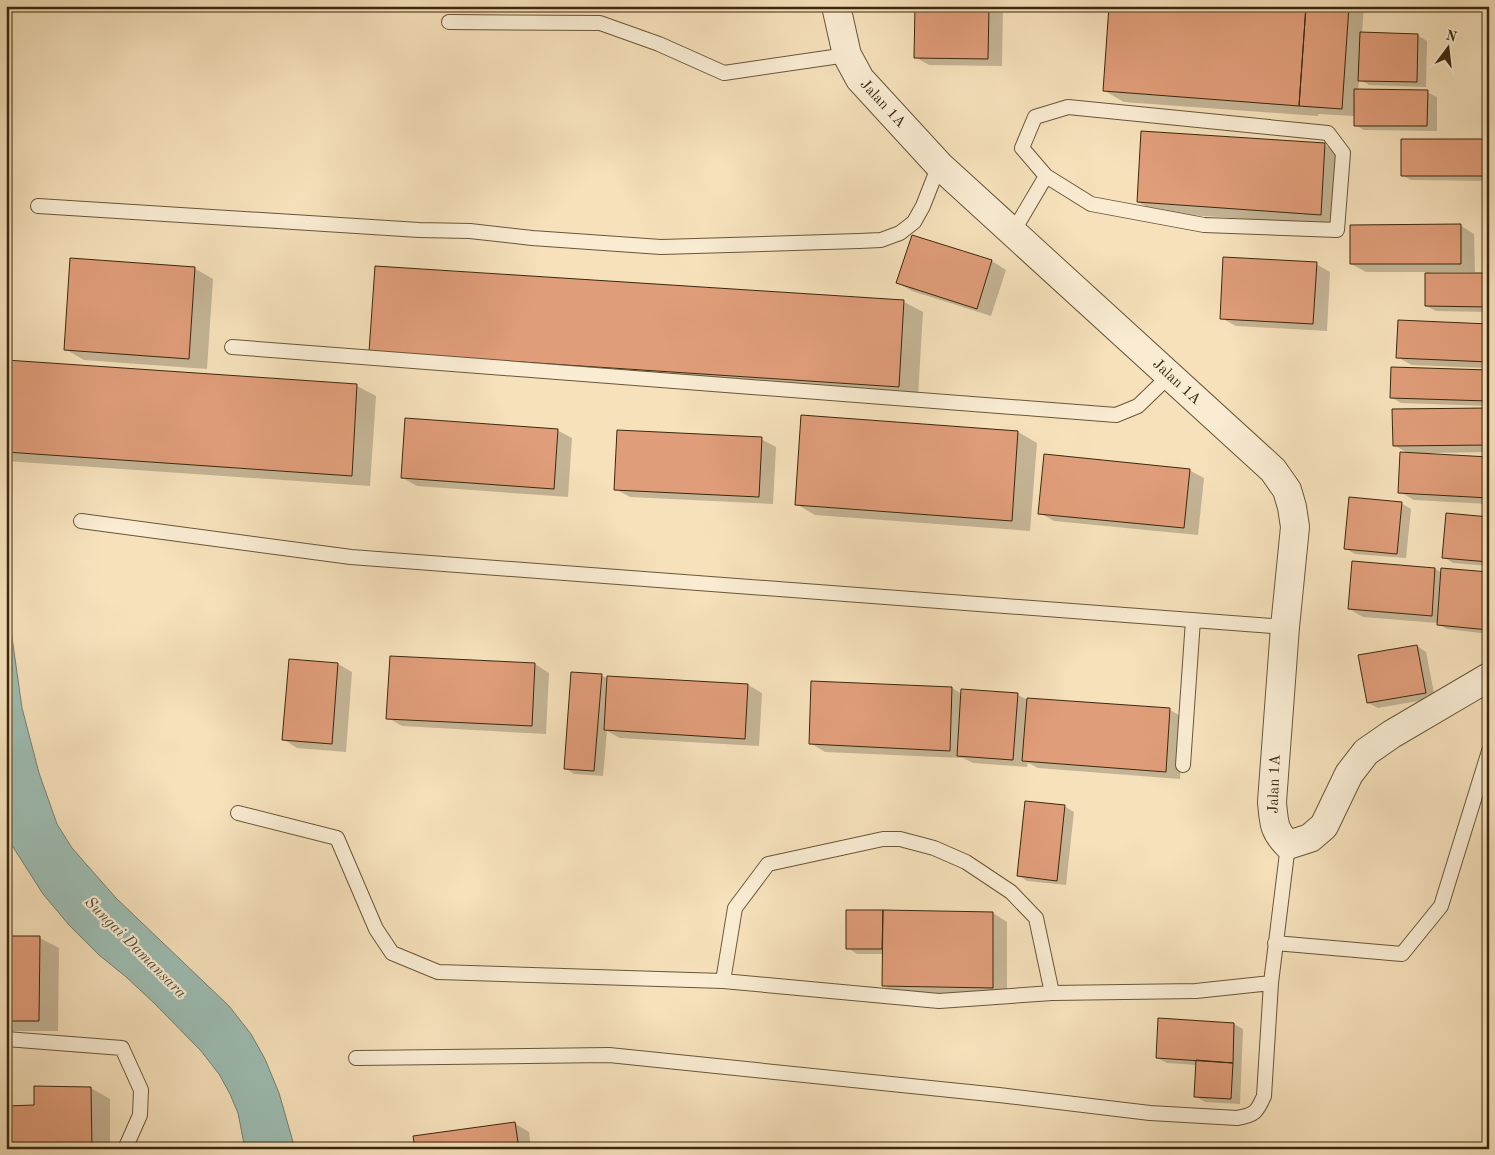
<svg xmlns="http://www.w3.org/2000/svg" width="1495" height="1155" font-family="'Old Standard TT',serif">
  <rect width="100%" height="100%" fill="#f6e1bb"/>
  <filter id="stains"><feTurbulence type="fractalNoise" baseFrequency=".004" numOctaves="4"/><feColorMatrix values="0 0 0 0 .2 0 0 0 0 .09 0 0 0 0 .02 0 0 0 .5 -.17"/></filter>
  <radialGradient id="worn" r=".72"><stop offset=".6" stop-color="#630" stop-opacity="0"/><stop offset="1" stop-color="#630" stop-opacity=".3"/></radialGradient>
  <path fill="#9dbdb3" stroke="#758171" d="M6 595 22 708 39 773 57 824 72 848 116 898 229 1006 251 1034 265 1059 279 1093 295 1149H245L238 1113 230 1094 219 1074 201 1051 154 1003 125 976 99 955 69 925 43 894 6 836Z"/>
  <path fill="#0003" d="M916 6H1003L1002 66 929 65 915 57Z
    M1111 6H1364L1362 34 1417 35 1427 41 1426 87 1369 85 1359 79 1358 91 1427 92 1437 97V131L1364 130 1355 125V116L1318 114V116L1124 102 1105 91Z
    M1142 132 1325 145 1344 156 1339 225 1157 213 1138 202Z
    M1489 140V181L1411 180 1402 175Z
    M1460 225 1474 234 1475 272H1429V274L1489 275V312L1436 311 1426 306 1427 272H1366L1351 264Z
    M912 236 992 261 1006 270 991 316 912 291 898 283Z
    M1316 264 1330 272 1327 331 1236 326 1221 318Z
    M376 267 904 302 923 312 918 397 389 362Z
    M194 268 213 279 207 369 84 360 65 349Z
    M1489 325V368L1412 365 1397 357Z
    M6 362 357 386 376 396 370 486 6 461Z
    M1489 371V406L1401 403 1391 397Z
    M1489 409V452L1431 453V455L1489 459V504L1414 500 1400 492 1409 454 1394 445Z
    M557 430 572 438 568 497 417 486 403 478Z
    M1018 432 1037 443 1030 531 815 515 796 504Z
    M761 439 776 447 773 504 630 497 615 489Z
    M1189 470 1204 478 1198 535 1054 521 1040 513Z
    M1401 503 1411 509 1406 558 1355 554 1346 549Z
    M1489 519V566L1453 563 1444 557Z
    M1353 562 1435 569 1442 573H1489V634L1447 629 1438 624V623L1363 617 1349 609Z
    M1417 646 1426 652 1435 698 1378 708 1368 703Z
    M290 660 338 664 352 672 346 752 297 748 283 739Z
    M535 664 549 673 546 734 402 726 388 718Z
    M601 675 608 679 748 685 762 693 759 746 620 738 607 731 603 776 574 774 565 768Z
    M813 682 952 688 962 694 1018 695 1028 700 1170 710 1184 718 1180 779 1038 768 1028 763 1027 767 973 763 963 758 825 752 810 743Z
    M1064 806 1074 812 1066 885 1027 881 1018 875Z
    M848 911 993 913 1007 922V995L897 994 883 985V954H857L848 948Z
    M6 937 40 938 59 948 58 1031H6Z
    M1159 1019 1234 1024 1243 1029 1240 1104 1205 1102 1195 1096 1197 1065 1167 1063 1157 1058Z
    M35 1088H91L110 1099V1149H6L36 1106Z
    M514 1123 529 1132 531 1149H417Z"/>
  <path fill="#e09d79" stroke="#3a280d" d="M915 6H989L988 59 914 58Z
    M1109 6H1306L1299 106 1103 91Z
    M1306 6H1349L1342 109 1299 106Z
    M1360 32 1418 34 1417 82 1358 81Z
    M1354 89 1428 90 1427 126H1354Z
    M1141 131 1325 143 1321 215 1137 202Z
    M1401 139H1489V176H1401Z
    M1461 224V264H1350V225Z
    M912 235 992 260 977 309 896 283Z
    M1223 257 1317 262 1313 324 1220 319Z
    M70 258 195 267 189 359 64 350Z
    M375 266 904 300 899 387 369 352Z
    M1425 273H1489V307L1425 306Z
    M1398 320 1489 324V362L1396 358Z
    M6 360 357 384 352 476 6 452Z
    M1391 367 1489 370 1488 401 1390 398Z
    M1489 408V445L1393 446 1392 409Z
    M801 415 1018 431 1012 521 795 505Z
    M405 418 558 429 554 489 401 478Z
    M617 430 762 437 759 497 614 490Z
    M1400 452 1489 457V498L1398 493Z
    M1044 454 1190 469 1184 528 1038 514Z
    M1349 497 1402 502 1397 554 1344 549Z
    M1446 513 1489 517V562L1442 558Z
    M1352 561 1435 568 1432 616 1348 609Z
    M1441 568 1489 572V630L1437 625Z
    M1417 645 1426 693 1367 703 1358 655Z
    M390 656 535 663 532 726 386 719Z
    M289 659 338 663 332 744 282 740Z
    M571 672 602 674 594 771 564 769Z
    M607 676 748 684 745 739 604 730Z
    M811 681 952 687 950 751 809 744Z
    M961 689 1018 693 1013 760 957 756Z
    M1027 698 1170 708 1166 772 1022 761Z
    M1025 801 1065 805 1057 881 1017 876Z
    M846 910H883L882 949H846Z
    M883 910 993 912V988L882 986Z
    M6 936H40L39 1021H6Z
    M1158 1018 1234 1023 1233 1063 1156 1058Z
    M1196 1060 1233 1063 1231 1099 1194 1097Z
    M34 1086 91 1087 92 1149H6V1106L34 1105Z
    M515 1122 519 1149H415L413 1136Z"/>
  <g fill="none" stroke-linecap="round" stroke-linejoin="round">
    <g stroke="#695638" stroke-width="16">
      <path id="lane" d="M449 22 600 23 659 44 724 73 847 55
        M38 206 419 230 470 231 532 238 661 247 859 241 881 240 900 233 914 222 923 206 939 165
        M1013 232 1046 176 1091 204 1204 225 1337 230 1343 153 1328 133 1068 107 1035 117 1022 148 1046 176
        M232 347 1116 415 1138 406 1170 375
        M81 521 351 557 1285 627
        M1183 765 1193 620
        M238 813 337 838 376 929 392 953 438 972 723 981 939 1001 1052 993 1196 991 1271 983
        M1275 943 1402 954 1441 906 1489 751
        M723 981 735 908 768 864 883 839H900L934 848 966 862 1011 892 1036 918 1052 993
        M6 1039 122 1048 141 1090 140 1115 125 1149
        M356 1058 609 1055 999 1095 1150 1113 1237 1118C1255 1115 1257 1112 1264 1096L1271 983 1288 845"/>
    </g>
    <g stroke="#695638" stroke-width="30">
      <g id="street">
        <path id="s1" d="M836 6 847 55 860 79 939 165 1273 470 1287 490 1292 507 1295 527 1285 627 1272 802C1274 822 1273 830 1288 845L1310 838 1324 826 1349 774 1366 752 1392 734 1489 677"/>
      </g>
    </g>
    <use href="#lane" stroke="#f9ecd3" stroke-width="14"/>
    <use href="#street" stroke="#f9ecd3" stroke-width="28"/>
  </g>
  <g text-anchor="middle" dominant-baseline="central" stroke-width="4.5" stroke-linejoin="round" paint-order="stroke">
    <g font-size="15" fill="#3a280d" stroke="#f9ecd3">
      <text stroke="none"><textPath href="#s1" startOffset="111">Jalan 1A</textPath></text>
      <text stroke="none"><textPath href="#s1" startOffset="516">Jalan 1A</textPath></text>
      <text transform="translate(1275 784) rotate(-88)">Jalan 1A</text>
    </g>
    <g font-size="16" font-style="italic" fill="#534d36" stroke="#f9ecd3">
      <text transform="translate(135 948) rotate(45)">Sungai Damansara</text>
    </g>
  </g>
  <rect width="1495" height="1155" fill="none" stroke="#f6e1bb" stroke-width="25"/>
  <rect x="8" y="8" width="1480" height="1140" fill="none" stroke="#3a280d" stroke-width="2.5"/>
  <rect x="12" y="12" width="1470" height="1130" fill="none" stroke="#3a280d"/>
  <g transform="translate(1448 48) rotate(15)" stroke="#f9ecd3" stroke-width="4" paint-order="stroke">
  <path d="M0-4L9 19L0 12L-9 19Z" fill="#3a280d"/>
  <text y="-8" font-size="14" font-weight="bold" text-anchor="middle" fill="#3a280d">N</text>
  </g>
  <rect width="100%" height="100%" filter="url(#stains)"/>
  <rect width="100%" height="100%" fill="url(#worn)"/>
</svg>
